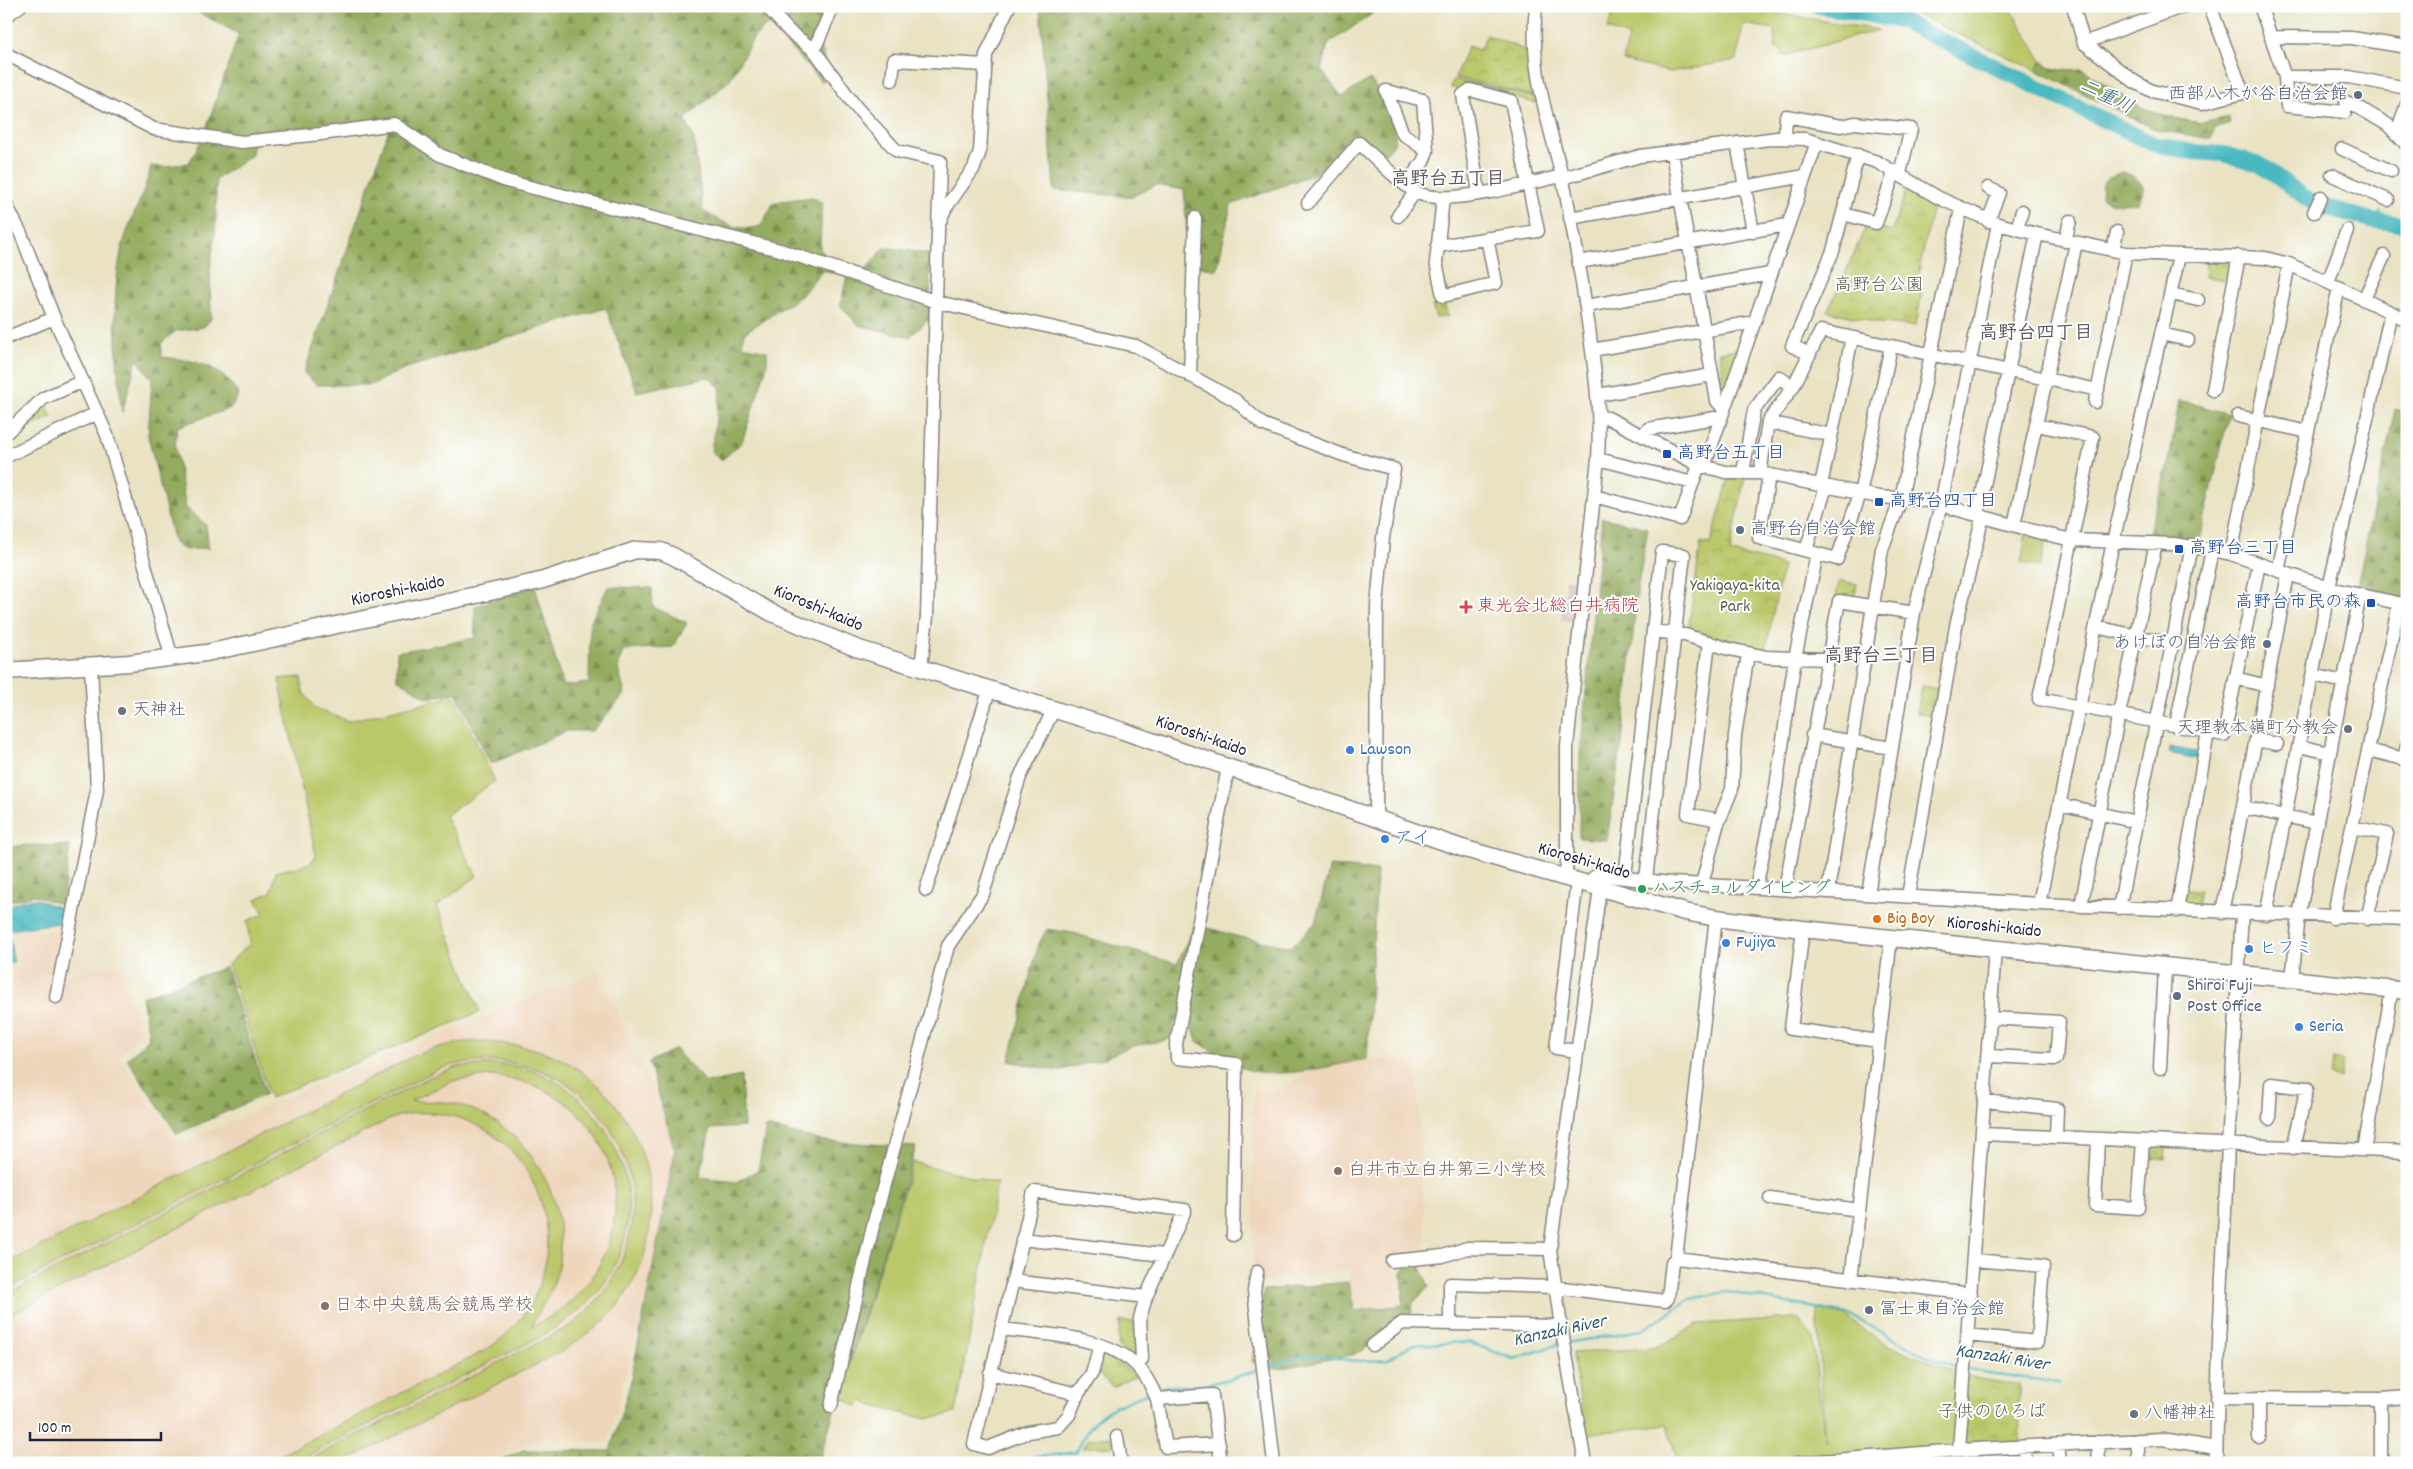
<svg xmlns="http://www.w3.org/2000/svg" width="2413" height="1469" font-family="Dekko,'Klee One',sans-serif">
  <defs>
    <pattern id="industrial-furrows" width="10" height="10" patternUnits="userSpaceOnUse" patternTransform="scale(1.25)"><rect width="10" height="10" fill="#ccc2b9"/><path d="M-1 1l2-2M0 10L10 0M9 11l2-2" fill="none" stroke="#afa6a0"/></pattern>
    <pattern id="forest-firs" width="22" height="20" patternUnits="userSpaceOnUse" patternTransform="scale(1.25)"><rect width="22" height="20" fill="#94ac5e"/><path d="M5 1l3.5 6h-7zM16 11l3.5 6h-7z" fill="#788c4f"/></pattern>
    <pattern id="park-crowns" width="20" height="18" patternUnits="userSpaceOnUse" patternTransform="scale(1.25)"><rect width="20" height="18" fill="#bbc86a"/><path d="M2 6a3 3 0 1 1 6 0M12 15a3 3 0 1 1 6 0" fill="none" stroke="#a0ac5d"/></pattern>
    <pattern id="water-ripples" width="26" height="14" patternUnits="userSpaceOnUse" patternTransform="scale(1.25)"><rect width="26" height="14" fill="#49b8c0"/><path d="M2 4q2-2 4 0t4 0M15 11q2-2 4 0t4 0" fill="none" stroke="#3c959d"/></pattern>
  </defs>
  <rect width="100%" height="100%" fill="#fff"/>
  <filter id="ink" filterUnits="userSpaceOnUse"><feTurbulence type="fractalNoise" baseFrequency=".02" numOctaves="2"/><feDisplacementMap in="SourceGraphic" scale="10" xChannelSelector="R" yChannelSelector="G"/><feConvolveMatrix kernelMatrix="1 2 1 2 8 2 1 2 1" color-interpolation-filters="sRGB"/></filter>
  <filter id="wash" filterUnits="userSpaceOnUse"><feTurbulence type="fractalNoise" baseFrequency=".0096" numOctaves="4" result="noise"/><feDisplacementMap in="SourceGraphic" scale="20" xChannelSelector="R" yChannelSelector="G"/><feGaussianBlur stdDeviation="1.12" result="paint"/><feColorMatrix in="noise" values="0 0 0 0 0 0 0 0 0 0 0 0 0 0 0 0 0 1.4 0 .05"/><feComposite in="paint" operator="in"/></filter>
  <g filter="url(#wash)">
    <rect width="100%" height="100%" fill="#e9e3c3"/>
    <path fill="#eed6bb" d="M64 926 51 977 119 965 142 1032 119 1056 178 1144 338 1075 598 971 679 1145 676 1177 608 1444 547 1436 488 1463H6V968L17 966 11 933Z
      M1416 1059 1426 1252 1392 1258 1400 1304 1357 1309 1348 1269 1253 1284V1089L1280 1090 1312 1069V1060Z"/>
    <path fill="url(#industrial-furrows)" d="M1566 579 1577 580 1573 621 1561 620Z"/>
    <path fill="#bbc86a" stroke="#6e7552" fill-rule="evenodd" d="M1602 6H1732L1879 30 1783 56 1780 48H1775L1774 29 1743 24 1737 60 1670 72 1623 61 1629 36 1607 29 1615 9Z
      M1889 6H2009L2042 61 2036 70 1924 18 1906 10Z
      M301 677 303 692 315 708 348 721 454 696 495 781 445 816 477 876 437 906 480 1012 270 1098 228 964 250 943 247 921 264 914 256 899 271 892 276 872 310 863 316 856 279 679Z
      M478 1041C508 1044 537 1046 563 1060 652 1108 681 1229 615 1309 600 1327 579 1340 559 1353L341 1463H302L570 1326C705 1221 602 1019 439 1069L6 1290V1264L414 1056C436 1047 455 1042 478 1041Z
      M490 1064C503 1065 516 1065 528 1069 605 1094 651 1184 617 1260 602 1296 573 1318 540 1337L293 1463H265L484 1351C503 1339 520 1324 531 1303 569 1236 536 1144 462 1119 437 1111 412 1110 388 1120L6 1317V1294L13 1291 430 1077 458 1067ZM490 1076C635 1087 661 1267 531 1327 539 1310 551 1295 556 1276 574 1205 532 1129 463 1106 445 1100 428 1102 410 1101L453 1081Z
      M913 1162 997 1183 956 1413 926 1419 869 1405 863 1401 857 1407 834 1392 846 1375Z
      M1817 1309 1847 1316 1867 1333 1899 1350 1961 1374 1957 1387 1959 1389 1955 1441 1949 1448 1826 1457 1823 1452H1820L1815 1458 1744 1463H1678L1667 1425 1586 1434 1572 1353 1652 1348 1665 1344 1698 1324 1793 1318 1799 1319 1813 1338 1825 1442Z"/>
    <path fill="url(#forest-firs)" stroke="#5b674c" d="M186 6H360L375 15 397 12 399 6H827L825 13 812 37 823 52 827 77 822 82 768 24 754 37 729 81 685 119 694 139 703 211C723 222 738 233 761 226L774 202 812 197 822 203 820 249 831 261 866 269 885 247 928 254 932 316 910 337 858 325 840 305 847 276 822 270 801 296 744 333 742 346 767 351V365L742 442 722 460 711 451 721 389 709 377 637 392 606 308 403 369 371 385H317L304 373 388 132 379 121 255 132 252 155 216 179V224L210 270 211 319 204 327 176 331 161 343 162 357C197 361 218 363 239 394L231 408 177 427 175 445 186 508 206 525 209 548 185 550 174 543 148 436 152 379 137 359 122 413C117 359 110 305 121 252 127 223 145 196 151 166L163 167 189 163 204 135 239 34Z
      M1040 6H1365L1372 14 1328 44 1322 71 1342 97 1370 79C1381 94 1401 124 1394 143 1392 148 1385 153 1380 157L1358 138 1333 167 1231 205 1217 270 1189 264 1184 190 1156 185 1131 197 1054 190Z
      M2042 61 2049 67 2059 70 2082 69 2141 107 2169 117 2201 123 2229 117 2230 123 2214 128 2212 139 2157 130 2036 70Z
      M2123 172C2134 176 2139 178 2144 189L2138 202C2124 205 2113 205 2101 197L2102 183 2109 177Z
      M2179 400 2229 414 2199 543 2148 536 2170 457Z
      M2395 409 2407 412V590L2405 600 2356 590Z
      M1602 518 1648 528 1638 585 1622 741 1607 840 1579 838 1580 756Z
      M535 586 563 686 589 683 590 623 608 587 652 588 653 607 687 623 673 647 623 650 618 669 625 694 592 731H567L491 764 456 693 428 698 397 679V652L475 638V606Z
      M26 845 70 846 62 905 34 895 6 902V848Z
      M1330 866 1377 871 1367 1059C1326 1066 1272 1084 1233 1064 1221 1057 1209 1049 1197 1041L1191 1021 1177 1017 1168 1040 1132 1046 1102 1059 1058 1071 1009 1061 1038 945 1047 929 1073 933 1177 964 1195 924 1236 936 1291 947 1315 923Z
      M226 967 266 1094 177 1134 127 1059 149 1038 142 997Z
      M675 1049 706 1083 741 1076 744 1127 710 1129 700 1177 736 1182 758 1170 766 1127 824 1141 916 1147 820 1457 837 1463H714L705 1458 670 1463H496L523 1450 610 1451 630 1385 675 1151 649 1062Z
      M1419 1263 1429 1287 1413 1303 1411 1315 1362 1351 1352 1355 1277 1369 1252 1362 1264 1290 1348 1282 1355 1311 1403 1305 1402 1270Z"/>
    <path fill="url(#park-crowns)" stroke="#6e7552" d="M1487 35 1527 51 1534 96 1455 77 1468 46 1479 50Z
      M1454 79 1534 97 1535 103 1467 85 1462 91 1450 87Z
      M1909 182 1934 202 1915 289 1922 291 1916 326 1878 323 1828 311 1867 224 1892 231Z
      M2231 259V281L2205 277 2206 260Z
      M1444 303 1448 316 1436 318 1432 305Z
      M1742 348 1724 399H1720L1716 375 1723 372 1719 352Z
      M45 403 52 417 32 426 27 418Z
      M1745 477 1730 552 1783 565 1765 653 1688 631 1701 542 1710 544 1729 479Z
      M2026 533 2046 539 2040 567 2021 563Z
      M1839 581 1857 584 1854 601 1836 598Z
      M1922 686 1939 689 1934 716 1917 713Z
      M2185 889 2200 890 2197 906H2187L2183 901Z
      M2333 1060 2344 1062 2340 1078 2330 1076Z
      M2151 1145H2162L2166 1149 2165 1159H2147L2146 1149Z
      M1120 1321 1134 1322 1136 1358 1118 1348Z
      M1102 1354H1107L1136 1376 1113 1387 1097 1373Z
      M1966 1377 2019 1385 2020 1443 1968 1446 1962 1441Z
      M1111 1437 1113 1446 1083 1448 1089 1439Z"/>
    <path fill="url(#water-ripples)" stroke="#366d7e" d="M2169 747 2200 753 2199 759 2168 753Z
      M36 899 65 910 66 922 8 930 14 962 6 964V907L23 900Z"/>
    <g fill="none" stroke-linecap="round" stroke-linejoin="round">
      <path stroke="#49b8c0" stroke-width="2.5" d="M2375 221 2381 211
        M1567 1343 1642 1330 1690 1299 1727 1292 1848 1314 1925 1356 1960 1369
        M1266 1367 1310 1355 1357 1361 1387 1360 1411 1345 1468 1342 1514 1359 1559 1344
        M1968 1370 2060 1383
        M1158 1389C1172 1383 1179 1387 1193 1386 1216 1383 1237 1378 1259 1369
        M1019 1463 1031 1458 1076 1452C1096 1409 1109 1410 1150 1392"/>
      <path stroke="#49b8c0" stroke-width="16" d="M1819 6 1902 21 2153 144 2192 152 2224 154 2259 164 2313 203 2371 220 2407 225"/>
    </g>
  </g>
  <g filter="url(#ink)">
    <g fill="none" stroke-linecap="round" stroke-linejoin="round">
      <g stroke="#86827f" stroke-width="15">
        <path id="minor" d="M766 6 790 32 814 50 856 107 897 151 940 161 927 616 921 668
          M1536 6C1529 70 1548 117 1562 177 1573 223 1580 269 1587 315 1594 363 1601 410 1598 459L1567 746V863L1565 877
          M2073 6 2084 43 2135 82 2152 91 2202 103 2243 93 2210 6
          M2260 6 2285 77 2287 106 2345 112
          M6 16 20 6
          M2271 37 2352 38 2407 47
          M2084 43 2184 6
          M814 50 833 6
          M6 54 154 129 242 142 321 134 394 124 440 155 506 181 780 250 937 302 1136 346 1235 400 1262 424 1343 455 1394 469 1383 538 1377 606 1376 818
          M2285 77H2349L2407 88
          M892 80 894 60 986 65
          M2346 102 2358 107 2388 125 2407 145
          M2396 134 2407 104
          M1785 137 1786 116 1841 126 1855 123 1911 129 1900 173
          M1737 143 1753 232
          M2342 149 2391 171
          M1672 153 1717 401 1724 409
          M2332 175 2388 200
          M1562 178 1640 156 1777 138 1805 139 1877 162 1939 198 1998 224 2037 234 2126 253 2265 258 2289 264 2407 320
          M1406 184 1423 162 1427 151 1423 100 1386 91 1403 134 1427 151
          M1988 188 1999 193 1988 221
          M1443 198 1436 262 1443 296 1496 283 1487 238
          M1308 203 1359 143C1375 157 1400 184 1418 193 1446 207 1529 183 1562 176
          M6 204 21 234 54 318 107 435 172 658
          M2314 212 2321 197
          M1844 214 1876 223 1895 171
          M1398 216 1415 192
          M1570 218 1805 176
          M940 221 945 209 974 168 980 151 986 55 1009 6
          M2017 229 2022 211
          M2065 241 2070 221
          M1437 246 1538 231 1511 101 1470 90 1463 95 1479 193
          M2113 250 2117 232
          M1579 262 1787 225
          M2328 282 2347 230
          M2171 294 2198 300
          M2364 299 2384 256
          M1586 306 1770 274
          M2161 334 2188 340
          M6 338 54 318
          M1592 350 1755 322
          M1810 354 1792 346 1833 251 1858 155
          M1190 376 1195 218
          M2213 390 2239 256
          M1598 395 1712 375
          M2095 402 2126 253
          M2238 416 2308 432
          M1599 417 1608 418 1699 465 1730 473H1760L1879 497 1923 500 2045 534 2073 540 2174 544 2212 550 2231 554 2329 588 2407 605
          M1768 422 1831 435
          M2037 425 2093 437 2039 699 2224 735 2259 564
          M6 433 44 398 83 381
          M1642 435 1648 429 1721 417
          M6 455 7 456 97 413
          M1598 459 1693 483
          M1704 467 1817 142
          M1743 472 1754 410 1779 377 1793 387
          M1760 473 1768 422 1793 387 1821 331 2098 390
          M1769 475 1759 538 1837 559 1860 494 1891 346
          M1821 485 1852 338
          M1594 496 1680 519 1699 465
          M1978 514 2037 234
          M2014 525 2076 243
          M1806 550 1826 487
          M2231 554 2289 264
          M2278 571 2339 287
          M2096 627 2173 644
          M1653 631 1685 635 1729 649 1767 657 1827 659
          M1709 642 1688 814 1719 820
          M2313 675 2344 682
          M2235 678 2267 686
          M2176 725 2212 550
          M1812 735 1892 748
          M2256 740 2277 744
          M2299 746 2330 753
          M2368 750 2404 759 2407 746
          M1228 767 1176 1044 1177 1058 1236 1064 1233 1235
          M2060 804 2136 822
          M2243 807 2317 823
          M2352 827 2387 834 2367 919
          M1625 877 1662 552 1684 555 1646 879
          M1702 884 1717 826 1732 789 1735 735 1748 654
          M1592 885 1593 878 1598 875 1671 883 2039 904 2407 919
          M1756 888 1775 794 1795 658 1817 554
          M1785 889 1839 601 1914 613
          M926 890 990 688
          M1828 891 1882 549 1901 499 1961 209
          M1868 894 1914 613 1941 504 1998 224
          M1908 896 1957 621 1983 516
          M2039 904 2113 542 2179 256
          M2081 906 2119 714 2156 543
          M2119 908 2192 546
          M2177 911 2208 732
          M2222 913 2288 575
          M2266 915 2329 588 2391 312
          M2333 918 2399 603
          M1803 929 1791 1029 1879 1041
          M2292 979 2299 916 2360 595
          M56 997 97 790 91 665
          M1577 1051 1556 1048 1577 881
          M1988 1056 2056 1059 2059 1022 1991 1018
          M2160 1068 2165 966
          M1985 1101 2057 1109 2056 1137
          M2269 1119 2271 1084 2307 1088 2293 1148
          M1983 1134 2407 1152
          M2098 1139 2095 1205 2138 1208 2143 1141
          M2364 1150 2392 989
          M1770 1198 1859 1210
          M1022 1239 1163 1255
          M1676 1258 1716 918
          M1392 1261 1443 1256 1467 1248 1550 1249
          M1257 1272 1254 1291 1274 1463
          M1851 1280 1891 938
          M1012 1281 1146 1297
          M1450 1323V1284L1555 1287 1665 1301 1668 1298 1672 1262 1676 1258 1971 1294
          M1001 1329C1040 1334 1109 1336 1137 1366 1146 1375 1152 1387 1157 1399L1212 1395 1221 1463
          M1967 1335 2037 1342 2043 1266 1974 1260
          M1100 1345 1092 1373 1078 1394 1069 1415 1058 1427 1028 1432 988 1448 974 1444 1034 1192 1185 1210 1146 1297 1140 1318 1142 1359 1137 1365
          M1373 1345 1402 1323 1561 1326
          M990 1373 1078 1394
          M2217 1398 2381 1399 2407 1397
          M2259 1398V1438
          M1157 1399 1166 1447 1219 1444
          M831 1406 874 1222 948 946 983 894 1020 777 1054 709
          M1117 1437 1121 1463
          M2137 1440 2139 1463
          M2098 1442 2099 1463
          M2058 1445 2060 1463
          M2024 1447 2025 1463
          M1959 1450 1995 949
          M1585 1463 1561 1326 1550 1249 1600 888
          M1797 1463 1959 1450 2162 1439 2216 1448
          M2216 1463 2219 1342 2228 1145 2242 914
          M2381 1463V1399"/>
      </g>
      <g stroke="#86827f" stroke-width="19">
        <path id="major" d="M6 671 129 663 206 653 495 591 540 581 636 550 661 551 673 556 772 613 856 648 1120 730 1462 848 1685 912 1716 918 1803 929 2407 991"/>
      </g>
      <use href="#minor" stroke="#fff" stroke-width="12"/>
      <use href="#major" stroke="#fff" stroke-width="16"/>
    </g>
  </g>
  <g fill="#5c6f8a" stroke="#fff" stroke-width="2">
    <circle cx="2358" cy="95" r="5"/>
    <circle cx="1740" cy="530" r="5"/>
    <circle cx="2267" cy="644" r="5"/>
    <circle cx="2177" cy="996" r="5"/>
    <circle cx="1869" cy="1310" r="5"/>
  </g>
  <g fill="#1a4fb4" stroke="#fff" stroke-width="2">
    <rect x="1662" y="449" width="10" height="10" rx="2.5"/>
    <rect x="1874" y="497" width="10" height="10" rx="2.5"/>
    <rect x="2174" y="544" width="10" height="10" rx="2.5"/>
    <rect x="2366" y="598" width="10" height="10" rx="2.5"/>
  </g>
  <path fill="#e0444e" stroke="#fff" stroke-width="2" d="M1463.5 599.5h5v5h5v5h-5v5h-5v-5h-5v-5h5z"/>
  <g fill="#6b7280" stroke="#fff" stroke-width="2">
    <circle cx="122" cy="711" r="5"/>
    <circle cx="2348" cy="729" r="5"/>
    <circle cx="2134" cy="1414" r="5"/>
  </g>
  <g fill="#3f7fe0" stroke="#fff" stroke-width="2">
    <circle cx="1350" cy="750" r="5"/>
    <circle cx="1385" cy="839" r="5"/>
    <circle cx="1726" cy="943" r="5"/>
    <circle cx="2249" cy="949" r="5"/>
    <circle cx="2299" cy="1027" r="5"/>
  </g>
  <circle fill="#2e9e5b" stroke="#fff" stroke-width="2" cx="1642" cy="889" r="5"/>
  <circle fill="#e8710a" stroke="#fff" stroke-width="2" cx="1877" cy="919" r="5"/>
  <g fill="#8d6e63" stroke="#fff" stroke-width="2">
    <circle cx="1338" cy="1171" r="5"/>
    <circle cx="325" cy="1306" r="5"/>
  </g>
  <g text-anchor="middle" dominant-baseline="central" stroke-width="4" stroke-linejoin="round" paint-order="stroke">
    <g font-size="18" fill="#4e5e75" stroke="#fff" text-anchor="start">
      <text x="2348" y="95" text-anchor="end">西部八木が谷自治会館</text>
      <text x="1750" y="530">高野台自治会館</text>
      <text x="2257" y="644" text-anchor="end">あけぼの自治会館</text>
      <text x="2187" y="986">Shiroi Fuji<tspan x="2187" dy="21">Post Office</tspan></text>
      <text x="1879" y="1310">冨士東自治会館</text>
    </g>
    <g font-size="18" fill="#585c4b" stroke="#fff">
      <text x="1879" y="286">高野台公園</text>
      <text x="1735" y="586">Yakigaya-kita<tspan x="1735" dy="21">Park</tspan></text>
      <text x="1992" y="1413">子供のひろば</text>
    </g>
    <g font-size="18" fill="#164399" stroke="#fff" text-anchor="start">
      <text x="1677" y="454">高野台五丁目</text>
      <text x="1889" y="502">高野台四丁目</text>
      <text x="2189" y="549">高野台三丁目</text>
      <text x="2361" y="603" text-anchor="end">高野台市民の森</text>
    </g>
    <g font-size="18" fill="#22223b" stroke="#fff">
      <text transform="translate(398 592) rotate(-12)">Kioroshi-kaido</text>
      <text transform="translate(818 609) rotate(23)">Kioroshi-kaido</text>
      <text transform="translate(1201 737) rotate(19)">Kioroshi-kaido</text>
      <text transform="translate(1584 862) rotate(16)">Kioroshi-kaido</text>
      <text transform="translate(1994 928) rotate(6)">Kioroshi-kaido</text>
    </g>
    <g font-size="18" fill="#be3a42" stroke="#fff" text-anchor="start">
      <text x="1477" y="607">東光会北総白井病院</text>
    </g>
    <g font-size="18" fill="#5b616d" stroke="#fff" text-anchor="start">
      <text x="132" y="711">天神社</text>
      <text x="2338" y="729" text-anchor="end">天理教本嶺町分教会</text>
      <text x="2144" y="1414">八幡神社</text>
    </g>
    <g font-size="18" fill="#366cbe" stroke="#fff" text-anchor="start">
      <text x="1360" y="750">Lawson</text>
      <text x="1395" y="839">アイ</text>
      <text x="1736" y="943">Fujiya</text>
      <text x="2259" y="949">ヒフミ</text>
      <text x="2309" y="1027">Seria</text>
    </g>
    <g font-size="18" fill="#27864d" stroke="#fff" text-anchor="start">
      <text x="1652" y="889">ハスチョルダイビング</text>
    </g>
    <g font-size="18" fill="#c56008" stroke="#fff" text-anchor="start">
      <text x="1887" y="919">Big Boy</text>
    </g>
    <g font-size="18" fill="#785e54" stroke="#fff" text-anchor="start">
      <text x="1348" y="1171">白井市立白井第三小学校</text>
      <text x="335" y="1306">日本中央競馬会競馬学校</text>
    </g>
    <g font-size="19" font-style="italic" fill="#325e70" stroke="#fff">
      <text transform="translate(2106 98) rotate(26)">二重川</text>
      <text transform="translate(1560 1332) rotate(-12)">Kanzaki River</text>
      <text transform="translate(2002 1359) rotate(9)">Kanzaki River</text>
    </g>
    <g font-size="19" font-weight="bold" fill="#615359" stroke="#fff">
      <text x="1448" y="180">高野台五丁目</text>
      <text x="2036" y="334">高野台四丁目</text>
      <text x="1881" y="657">高野台三丁目</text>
    </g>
  </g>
  <rect width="2413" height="1469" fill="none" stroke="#fff" stroke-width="25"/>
  <path d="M30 1432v8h131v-8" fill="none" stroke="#22223b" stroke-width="2.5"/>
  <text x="38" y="1432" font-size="15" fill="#22223b" stroke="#ffffff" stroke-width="4" paint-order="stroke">100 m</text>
</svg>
